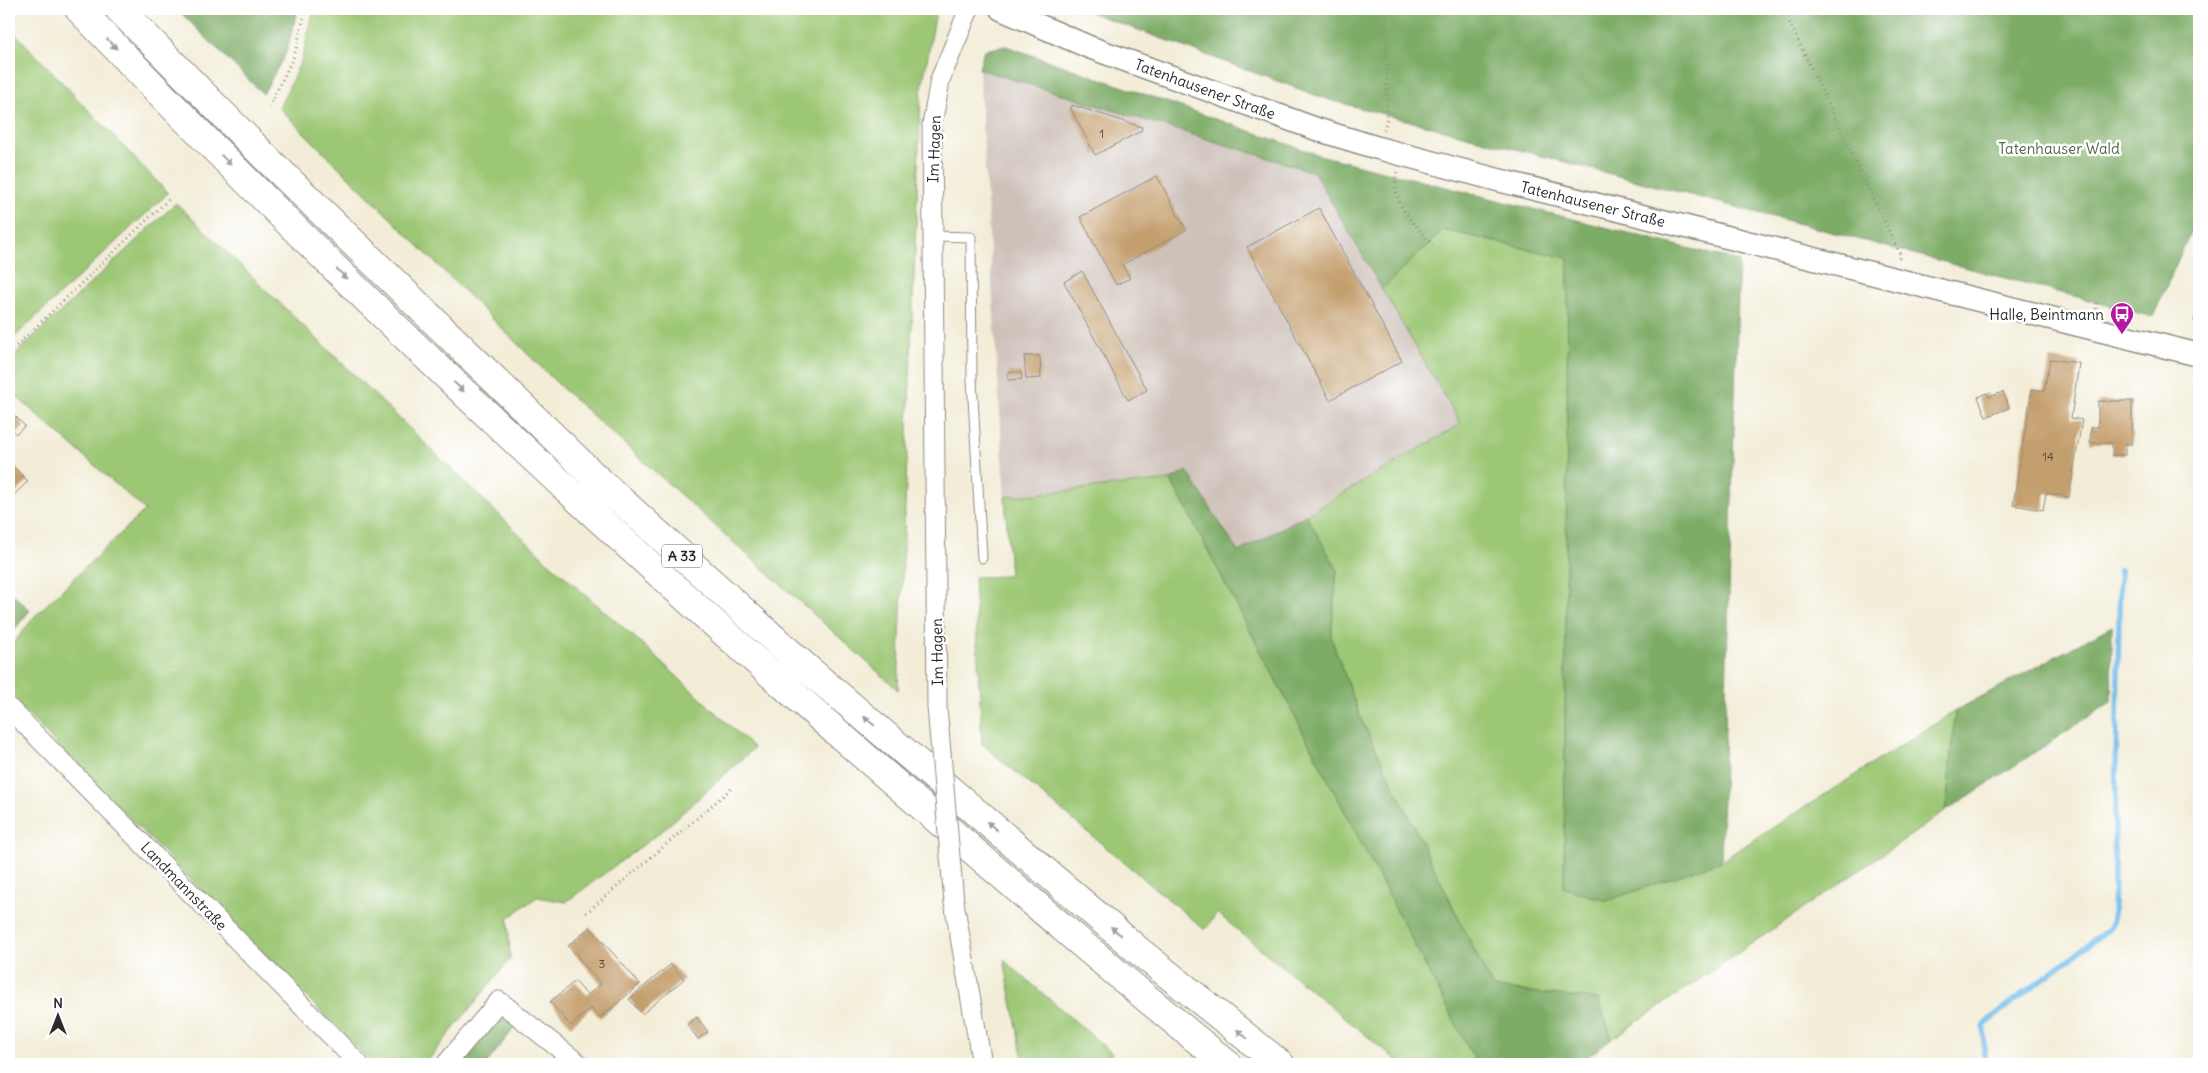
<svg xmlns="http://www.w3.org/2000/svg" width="2208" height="1073" font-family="Delius,sans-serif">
  <rect width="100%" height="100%" fill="#fff"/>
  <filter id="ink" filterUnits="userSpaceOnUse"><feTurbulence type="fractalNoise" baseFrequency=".02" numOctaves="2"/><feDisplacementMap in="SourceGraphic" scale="10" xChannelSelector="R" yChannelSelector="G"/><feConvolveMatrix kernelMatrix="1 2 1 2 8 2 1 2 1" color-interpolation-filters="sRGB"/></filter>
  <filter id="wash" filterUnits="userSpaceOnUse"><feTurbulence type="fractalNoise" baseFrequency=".0096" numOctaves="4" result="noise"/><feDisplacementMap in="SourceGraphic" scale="20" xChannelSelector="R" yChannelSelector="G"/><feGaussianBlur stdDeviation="1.12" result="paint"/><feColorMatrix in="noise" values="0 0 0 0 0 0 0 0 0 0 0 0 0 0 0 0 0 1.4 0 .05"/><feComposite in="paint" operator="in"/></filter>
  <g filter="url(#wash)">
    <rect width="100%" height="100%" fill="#f3edd8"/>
    <path fill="#cec1b9" d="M979 69 1314 172 1462 424 1306 515 1238 552 1187 471 1171 480 1005 497Z"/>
    <path fill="#9cc774" stroke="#647950" d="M314 9H930L936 12 921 93 898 690 563 389 279 108 302 59Z
      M9 27 168 193 9 342Z
      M176 203 548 562 641 643 754 748 663 830 566 902 537 897 508 918 510 959 425 1064H373L9 696V649L35 616 145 510 9 390V360Z
      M1443 230 1568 258 1564 888 1721 861 1955 711 1946 811 1612 1039 1597 999 1493 988 1361 719 1331 638 1337 569 1306 515 1461 424 1382 289Z
      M1171 480 1477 1064H1401L1217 913 1205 930 982 744 974 577 1010 576 1005 497Z
      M1004 960 1112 1053 1105 1064H1024Z"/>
    <path fill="#7dac66" stroke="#546c48" d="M177 9H298L286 53 263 94Z
      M1081 9H2199V212L2153 317 1326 99Z
      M1006 46 1319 155 1739 261 1721 861 1607 901 1564 888 1568 258 1443 230 1382 289 1314 172 979 69 984 50Z
      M1187 471 1238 552 1306 515 1337 569 1331 638 1361 719 1493 988 1598 999 1612 1039 1577 1064H1477L1171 480Z
      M9 591 30 610 9 637Z
      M2112 626 2111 702 1946 811 1955 711Z
      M501 1016 516 1026 486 1064H460Z"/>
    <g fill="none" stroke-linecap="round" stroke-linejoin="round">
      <path stroke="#73bdeb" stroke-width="5.5" d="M1984 1064V1027L1990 1019 2110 928 2113 919 2120 570"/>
    </g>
    <g id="blocks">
      <path fill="#c49f6e" d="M1072 105 1142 127 1141 131 1095 155 1071 109Z
        M1157 176 1186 230 1122 265 1130 278 1116 285 1080 217Z
        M1319 208 1402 361 1330 400 1247 247Z
        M1082 271 1147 390 1128 400 1064 282Z
        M2198 300H2199V323L2194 322Z
        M1024 356H1040L1041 378 1026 379Z
        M2050 359 2079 363 2071 418 2082 420 2069 497 2046 493 2043 510 2013 505 2032 389 2044 391Z
        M1008 372H1021L1022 379 1008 380Z
        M2003 392 2009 408 1986 417 1978 397 1987 393 1989 397Z
        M2098 401H2132V444H2125V455H2112V443H2090L2091 427H2098Z
        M10 411 25 426 16 434 9 427Z
        M9 462 28 481 9 500Z
        M590 927 640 984 600 1018 591 1008 571 1026 550 1002 575 981 587 995 601 984 568 946Z
        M671 964 684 979 642 1014 629 999Z
        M697 1017 708 1032 698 1039 687 1024Z"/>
    </g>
  </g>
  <g filter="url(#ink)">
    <use href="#blocks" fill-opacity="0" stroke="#8f8c82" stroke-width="1"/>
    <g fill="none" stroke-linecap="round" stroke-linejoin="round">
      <g stroke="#8f8c82" stroke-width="11">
        <path id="service" d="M932 236 971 237 972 380 982 558"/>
      </g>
      <g stroke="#8f8c82" stroke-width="21">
        <path id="minor" d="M937 707 932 125 940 80 969 9
          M9 708 359 1064
          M954 902 982 1064
          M446 1064 499 1001 579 1064"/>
      </g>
      <g stroke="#8f8c82" stroke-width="25">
        <path id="tertiary" d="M1001 9 1089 47 1319 130 1378 148 1498 180 2199 355"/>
      </g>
      <g stroke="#8f8c82" stroke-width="30">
        <path id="motorway" d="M79 9C342 285 621 546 910 796 1015 887 1119 977 1227 1064
          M119 9 262 154 596 478 803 665 1140 952 1280 1064"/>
      </g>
      <path stroke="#8f8c82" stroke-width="3" stroke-dasharray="1 4" stroke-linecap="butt" d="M1783 9 1900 254 1898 262
        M269 107 294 56 306 9
        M1384 130 1387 119 1386 9
        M1397 172C1389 203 1415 224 1433 245
        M2096 309 2097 300
        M9 353 171 197
        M586 913 731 789"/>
      <use href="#service" stroke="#fff" stroke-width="9"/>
      <use href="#minor" stroke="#fff" stroke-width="19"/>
      <use href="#tertiary" stroke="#fff" stroke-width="22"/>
      <use href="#motorway" stroke="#fff" stroke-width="28"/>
      <g stroke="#8f8c82" stroke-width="21" stroke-linecap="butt">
        <path id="minor-bridge" d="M937 707 954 902"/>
      </g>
      <use href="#minor-bridge" stroke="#fff" stroke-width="19"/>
    </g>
    <defs><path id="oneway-solid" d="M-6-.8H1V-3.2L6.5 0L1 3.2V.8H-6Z" transform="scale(1.25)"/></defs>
    <g fill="#a0a0a0">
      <use href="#oneway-solid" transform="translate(112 44) rotate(46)"/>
      <use href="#oneway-solid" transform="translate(226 160) rotate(46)"/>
      <use href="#oneway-solid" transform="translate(342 274) rotate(44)"/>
      <use href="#oneway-solid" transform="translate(459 387) rotate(43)"/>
      <use href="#oneway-solid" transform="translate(869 721) rotate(-140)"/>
      <use href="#oneway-solid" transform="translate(992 826) rotate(-140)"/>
      <use href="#oneway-solid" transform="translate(1116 931) rotate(-140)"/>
      <use href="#oneway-solid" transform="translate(1242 1034) rotate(-141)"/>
    </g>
  </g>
  <defs>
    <g id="bus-pin" transform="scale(1.25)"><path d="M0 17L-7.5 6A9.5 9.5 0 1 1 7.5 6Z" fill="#b5179e" stroke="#fff"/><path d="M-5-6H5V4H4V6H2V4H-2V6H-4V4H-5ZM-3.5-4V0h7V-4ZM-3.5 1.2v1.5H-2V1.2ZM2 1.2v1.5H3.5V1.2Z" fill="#fff"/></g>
  </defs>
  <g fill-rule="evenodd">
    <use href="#bus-pin" x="2122" y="314"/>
  </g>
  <g text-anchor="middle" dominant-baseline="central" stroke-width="5" stroke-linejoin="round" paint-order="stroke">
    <g font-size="12" fill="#51483c">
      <text x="1102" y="133">1</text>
      <text x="2048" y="456">14</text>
      <text x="602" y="963">3</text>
    </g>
    <rect fill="#fff" stroke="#6b6b6b" stroke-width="1" x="662" y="544.5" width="40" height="23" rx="4"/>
    <g font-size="14" font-weight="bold" fill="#2b2b2b">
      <text x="682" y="556">A 33</text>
    </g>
    <g font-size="15" fill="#2b2b2b" stroke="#fff">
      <text transform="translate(1205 89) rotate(20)">Tatenhausener Straße</text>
      <text transform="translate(934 149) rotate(-88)">Im Hagen</text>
      <text transform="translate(1593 204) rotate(14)">Tatenhausener Straße</text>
      <text transform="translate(937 652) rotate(-91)">Im Hagen</text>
      <text transform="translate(184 886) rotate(46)">Landmannstraße</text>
    </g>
    <g font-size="15" fill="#536245" stroke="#fff">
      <text x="2059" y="148">Tatenhauser Wald</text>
    </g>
    <g font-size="15" fill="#2b2b2b" stroke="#fff" text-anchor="end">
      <text x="2104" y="314">Halle, Beintmann</text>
    </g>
  </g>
  <rect width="2208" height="1073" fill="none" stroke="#fff" stroke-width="30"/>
  <g transform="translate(58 1016)" stroke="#ffffff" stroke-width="4" paint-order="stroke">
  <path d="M0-4L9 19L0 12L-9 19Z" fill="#2b2b2b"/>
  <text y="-8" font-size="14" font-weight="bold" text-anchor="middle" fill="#2b2b2b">N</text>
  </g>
</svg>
